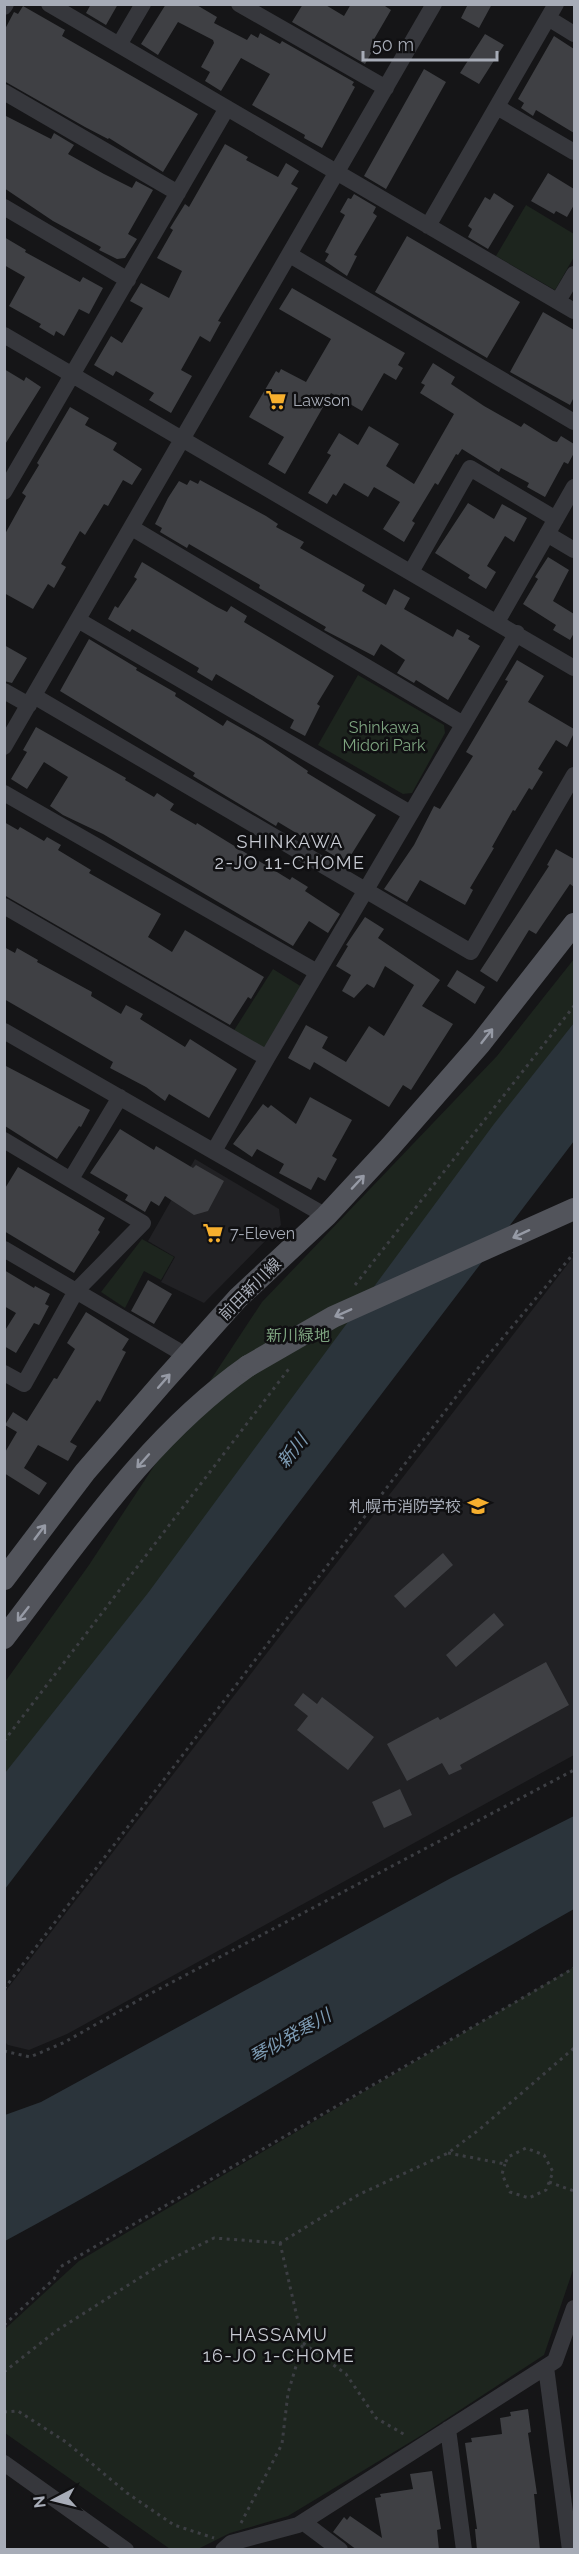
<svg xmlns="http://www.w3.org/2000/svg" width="579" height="2554" font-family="Raleway,'Noto Sans JP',sans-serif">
  <rect width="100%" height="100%" fill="#151517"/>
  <path fill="#212124" d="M195 1159 279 1209 281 1225 204 1303 161 1282 175 1257 148 1241Z
    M574 1256V1755L67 2034 29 2050 8 2045 5 2042 4 1993Z"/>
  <path fill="#1d251e" d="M526 205 574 234V257L555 290 496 256Z
    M358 675 444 725 445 733 412 793 403 794 318 745Z
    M574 959V1058L5 1785V1682L89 1565 262 1302 497 1056Z
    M273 969 302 987 265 1052 233 1032Z
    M142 1239 174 1257 161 1280 144 1271 125 1308 101 1292Z
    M574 1967V2267L544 2355 422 2435 288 2516 230 2533 198 2549H170L5 2433V2329L79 2261Z"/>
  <path fill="#2b343b" d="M574 1023V1141L5 1889V1773L148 1593 494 1124Z
    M574 1816V1909C383 2017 198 2137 5 2241V2115L41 2102 451 1878Z"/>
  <path fill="#3f4044" d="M91 4H118L106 25 86 13Z
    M166 4H195L217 17 214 23 247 40 251 34 258 38 260 33 280 44 282 41 354 82 352 85 355 87 322 148 304 138 305 135 252 105 270 74 241 58 221 91 205 81 210 72 201 67 214 43 213 40 178 22 158 55 141 44Z
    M303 4H324L344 16 351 4H382L391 10 373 41 377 43 365 64 292 22Z
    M468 4H492L479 28 461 18Z
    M23 6 65 30 62 36 198 114 163 172 109 138 108 139 85 127 4 81V31L14 12 18 14Z
    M485 34 504 45 479 84 460 73Z
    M554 36 574 49V133L536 110 533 116 521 108 524 103 518 99Z
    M424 69 446 82 386 189 364 176Z
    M4 115 51 139 54 133 74 145 68 154 104 174 132 188 136 181 153 190 128 234 137 239 125 258 117 259 99 250 101 247 53 221 4 188Z
    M225 144 248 157 246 160 278 177 286 163 299 171 291 184 298 188 218 321 221 322 210 342 200 336 181 370 192 376 171 413 149 400 154 393 116 371 113 376 94 365 111 336 122 343 143 308 130 301 141 283 169 298 182 271 157 258 173 230 170 228 185 204 189 207Z
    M548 173 574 189V205L567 217 556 211 554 214 531 201Z
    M494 193 514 206 488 249 468 237 472 229 468 226 485 197 490 200Z
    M354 194 376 207 373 213 377 216 354 255 357 256 347 276 325 261 329 254 325 252 345 215 340 212 348 198 351 199Z
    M407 236 520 302 487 358 375 292Z
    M4 237 26 250 25 252 80 282 83 277 103 288 89 314 79 309 64 336 56 331 54 336 39 327 41 324 9 306 25 277 4 265Z
    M292 288 405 353 398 365 403 368 396 380 384 373 362 411 331 393 285 474 268 464 284 437 249 417 276 371 279 373 281 369 306 382 331 339 279 309Z
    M543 312 574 330V397L570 405 510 372Z
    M433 363 455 377 451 384 484 406 521 427 524 423 553 441 557 442 561 436 574 444V453L568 464 564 462 545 497 527 487 529 483 501 468 499 472 462 449 458 455 456 454 438 485 435 483 412 521 415 523 404 542 383 529 400 502 374 487 368 497 344 483 336 496 333 494 327 504 308 493 331 455 327 453 339 433 358 445 369 426 399 444 386 466 414 484 454 414 420 393 425 385 421 383Z
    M4 369 24 381 26 377 41 387 4 446Z
    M70 407 89 418 85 425 117 443 113 450 142 469 132 485 123 480 108 506 104 504 85 535 80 531 61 564 66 567 54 588 48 584 33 609 4 593 5 534 26 496 22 493 39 465 37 463Z
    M190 480 198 484 200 480 266 516 278 524 276 527 304 542 300 548 365 585 362 591 386 605 394 589 410 598 404 609 453 637 457 629 470 636 468 639 480 646 448 700 416 680 414 683 397 673 405 660 381 644 374 656 324 630 326 627 259 588 260 585 189 544 187 548 160 532 162 528 155 524 168 498 179 481 187 485Z
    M468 503 494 519 502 504 527 518 514 542 505 536 487 566 496 572 486 589 468 578 470 575 435 553Z
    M548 557 569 570 553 601 574 614V633L570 640 553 630 556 625 523 604 538 579 535 577Z
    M142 562 217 607 227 612 231 606 247 616 244 622 334 676 317 704 320 706 305 736 290 728 294 720 216 674 212 681 197 672 199 668 132 629 130 632 108 619 115 606 118 608 137 579 134 577Z
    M89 639 137 668 136 670 176 693 175 696 223 726 227 720 262 740 308 771 307 773 376 815 346 863 278 822 276 826 226 796 193 776 195 773 60 691Z
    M4 645 27 658 12 683 4 681Z
    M517 660 544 676 528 702 574 729V733L567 747 556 740 538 769 543 772 532 790 529 788 515 811 513 810 492 847 494 848 470 888 473 890 465 905 420 880 407 902 384 889 414 845 434 806 440 809 473 756 466 752 508 681 505 680Z
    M36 727 126 778 125 780 154 797 157 793 174 804 170 810 196 825 197 823 290 880 292 877 308 887 305 891 340 914 328 933 309 921 293 946 103 834 63 815 50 806 68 777 44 762 27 789 11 779 27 752 23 750Z
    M4 822 18 830 20 827 44 841 47 837 61 845 58 850 91 870 89 873 161 914 148 937 172 952 185 930 264 977 251 999 248 997 230 1025 4 895Z
    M556 849 574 859V887L570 884 536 934 529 930 497 982 480 971 549 866 547 865Z
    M365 917 384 929 378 938 440 980 422 1006 453 1024 411 1090 403 1085 389 1107 314 1062 310 1070 288 1058 306 1025 328 1037 322 1048 346 1062 369 1026 384 1036 414 985 385 966 374 988 367 984 354 998 342 991 351 975 336 966 348 946 346 945Z
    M4 947 15 953 17 948 38 960 37 962 92 992 91 996 121 1014 126 1005 143 1014 140 1019 185 1047 190 1039 237 1069 209 1118 169 1094 165 1101 146 1087 110 1068 113 1062 4 999Z
    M457 970 485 987 475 1004 447 986Z
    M4 1065 90 1110 81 1127 79 1126 57 1159 5 1126Z
    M310 1097 352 1120 332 1156 337 1159 325 1181 318 1177 311 1190 279 1173 284 1164 257 1149 252 1157 233 1144 263 1104 268 1108 271 1105 296 1124Z
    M120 1129 154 1150 156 1146 193 1168 196 1165 224 1181 208 1211 194 1215 165 1196 159 1206 151 1201 145 1212 125 1200 128 1195 90 1173Z
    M18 1167 105 1218 98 1230 100 1232 74 1273 4 1231V1190Z
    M4 1270 34 1288 35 1286 50 1294 45 1304 49 1306 39 1325 34 1323 16 1353 4 1346V1332L16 1313 4 1306Z
    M148 1280 172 1294 154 1324 131 1311Z
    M86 1312 129 1339 122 1350 126 1352 100 1402 97 1400 70 1442 77 1446 68 1461 38 1445 24 1468 47 1483 39 1495 4 1473V1454L17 1432 5 1425 13 1412 27 1421 54 1378 57 1379 75 1349 67 1343Z
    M443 1553 453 1565 405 1608 394 1596Z
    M494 1613 504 1625 456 1667 446 1655Z
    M546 1662 569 1705 460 1765 462 1769 449 1775 442 1763 407 1781 387 1744 438 1717 440 1720Z
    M303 1693 317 1704 322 1697 374 1737 348 1770 297 1730 308 1716 294 1705Z
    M400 1789 412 1815 384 1828 372 1802Z
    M528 2409 531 2432 528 2433 537 2494H534L540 2550H477L475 2529H477L465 2443 472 2442 471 2438 502 2434 500 2418 511 2416 510 2412Z
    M432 2471 441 2529 437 2530 439 2550H357L333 2532 344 2517 347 2520 350 2516 382 2538 375 2498 381 2497 380 2494 413 2489 410 2474Z"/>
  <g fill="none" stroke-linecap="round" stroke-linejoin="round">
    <path stroke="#3c3e43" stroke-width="3" stroke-dasharray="3 4.5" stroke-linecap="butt" d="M355 1285 574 1006
      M4 1741 291 1366
      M4 1989 485 1359 574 1253
      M4 2051 30 2057 63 2043 146 1996 574 1770
      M448 2153 505 2164 508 2157 526 2148 544 2155 553 2172 546 2190 529 2198 510 2192 502 2174 505 2164
      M549 2182 574 2191
      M4 2325 54 2279 60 2267 574 1968
      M303 2343 346 2374 376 2418 407 2436
      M4 2372 56 2331 163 2263 214 2238 280 2243 358 2195 448 2153 480 2129 574 2048
      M4 2412 18 2411 66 2442 127 2493 174 2525 214 2538
      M241 2523 282 2444 288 2393 303 2343 280 2243"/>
    <path stroke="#36373c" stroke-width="16" d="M49 4 574 311
      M239 4 386 88
      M4 7 6 4
      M548 18 574 34
      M119 45 143 4
      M4 92 178 193
      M497 107 574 152
      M4 207 128 280
      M428 226 556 4
      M290 255 574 422
      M558 301 574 274
      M4 335 574 668
      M4 492 227 108
      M132 528 463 724
      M547 534 574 550
      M411 572 470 468 556 519
      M78 620 410 813
      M497 622 574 487
      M4 691 29 705
      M34 696 471 952 574 775
      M4 747 434 4
      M4 793 317 972
      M4 906 267 1058
      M4 1031 326 1216
      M4 1140 143 1223 76 1291 24 1384 4 1373
      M214 1151 267 1058 517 633
      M71 1179 120 1097
      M4 1249 187 1356
      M546 2367 570 2550
      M448 2429 464 2550
      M4 2463 126 2550
      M303 2522 340 2550
      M223 2550 231 2543 298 2525 555 2361 574 2308"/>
    <path stroke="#52545b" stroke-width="22" d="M4 1579 85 1472 162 1383 238 1298 326 1216 390 1147 480 1044 574 924
      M4 1638C79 1541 147 1437 248 1366"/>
    <path stroke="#52545b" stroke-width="22" d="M248 1366 333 1317 574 1209"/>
  </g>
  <defs><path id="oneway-shaft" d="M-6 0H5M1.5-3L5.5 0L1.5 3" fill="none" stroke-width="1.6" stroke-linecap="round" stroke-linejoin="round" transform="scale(1.5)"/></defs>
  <g stroke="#969aa5">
    <use href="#oneway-shaft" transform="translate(487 1036) rotate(-52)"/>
    <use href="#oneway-shaft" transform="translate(358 1182) rotate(-47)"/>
    <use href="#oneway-shaft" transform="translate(521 1234) rotate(155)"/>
    <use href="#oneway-shaft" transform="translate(343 1313) rotate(156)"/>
    <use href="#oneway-shaft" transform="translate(164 1381) rotate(-49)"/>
    <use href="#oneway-shaft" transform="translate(143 1461) rotate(132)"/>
    <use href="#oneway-shaft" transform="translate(40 1532) rotate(-53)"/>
    <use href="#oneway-shaft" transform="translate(23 1614) rotate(128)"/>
  </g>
  <defs>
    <g id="supermarket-bare" transform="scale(1.62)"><path d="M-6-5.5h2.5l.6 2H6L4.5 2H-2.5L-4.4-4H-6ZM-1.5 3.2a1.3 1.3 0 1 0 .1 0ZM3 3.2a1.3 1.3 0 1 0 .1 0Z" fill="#f6af2e" stroke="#101012" stroke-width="2.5" paint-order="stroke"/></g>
    <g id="school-bare" transform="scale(1.62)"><path d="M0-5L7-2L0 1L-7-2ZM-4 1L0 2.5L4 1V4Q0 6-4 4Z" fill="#f6af2e" stroke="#101012" stroke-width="2.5" paint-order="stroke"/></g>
  </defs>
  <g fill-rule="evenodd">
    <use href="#supermarket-bare" x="276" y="400"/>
    <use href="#supermarket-bare" x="213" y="1233"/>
    <use href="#school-bare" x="478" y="1506"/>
  </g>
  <g text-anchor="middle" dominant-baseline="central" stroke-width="5" stroke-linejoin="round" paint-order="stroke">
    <g font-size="16" fill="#a7acb7" stroke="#101012" text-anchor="start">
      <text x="293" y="400">Lawson</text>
      <text x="230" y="1233">7-Eleven</text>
      <text x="461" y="1506" text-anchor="end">札幌市消防学校</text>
    </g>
    <g font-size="16" fill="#7da37f" stroke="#101012">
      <text x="384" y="727">Shinkawa<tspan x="384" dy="18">Midori Park</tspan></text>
      <text x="298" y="1335">新川緑地</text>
    </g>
    <g font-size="16" fill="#a7acb7" stroke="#101012">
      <text transform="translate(250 1289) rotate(-45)">前田新川線</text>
    </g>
    <g font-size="18" letter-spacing="1.5" fill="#c8cbd3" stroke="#101012">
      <text x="290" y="841">SHINKAWA<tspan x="290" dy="21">2-JO 11-CHOME</tspan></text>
      <text x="279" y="2334">HASSAMU<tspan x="279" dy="21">16-JO 1-CHOME</tspan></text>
    </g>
    <g font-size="18" font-style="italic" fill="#7d9bb3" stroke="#101012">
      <text transform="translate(292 1451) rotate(-51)">新川</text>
      <text transform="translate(290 2036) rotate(-30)">琴似発寒川</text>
    </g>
  </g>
  <rect width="579" height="2554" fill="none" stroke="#a7acb7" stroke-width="12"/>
  <g transform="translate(54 2500) rotate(263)" stroke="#101012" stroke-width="4.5" paint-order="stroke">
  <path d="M0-4.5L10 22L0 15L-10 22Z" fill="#a7acb7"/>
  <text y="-9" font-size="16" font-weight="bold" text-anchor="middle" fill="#a7acb7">N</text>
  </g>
  <path d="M363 51v9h134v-9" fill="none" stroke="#a7acb7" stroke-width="3"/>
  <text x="372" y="51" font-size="18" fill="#a7acb7" stroke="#101012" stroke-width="4.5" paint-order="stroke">50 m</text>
</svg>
